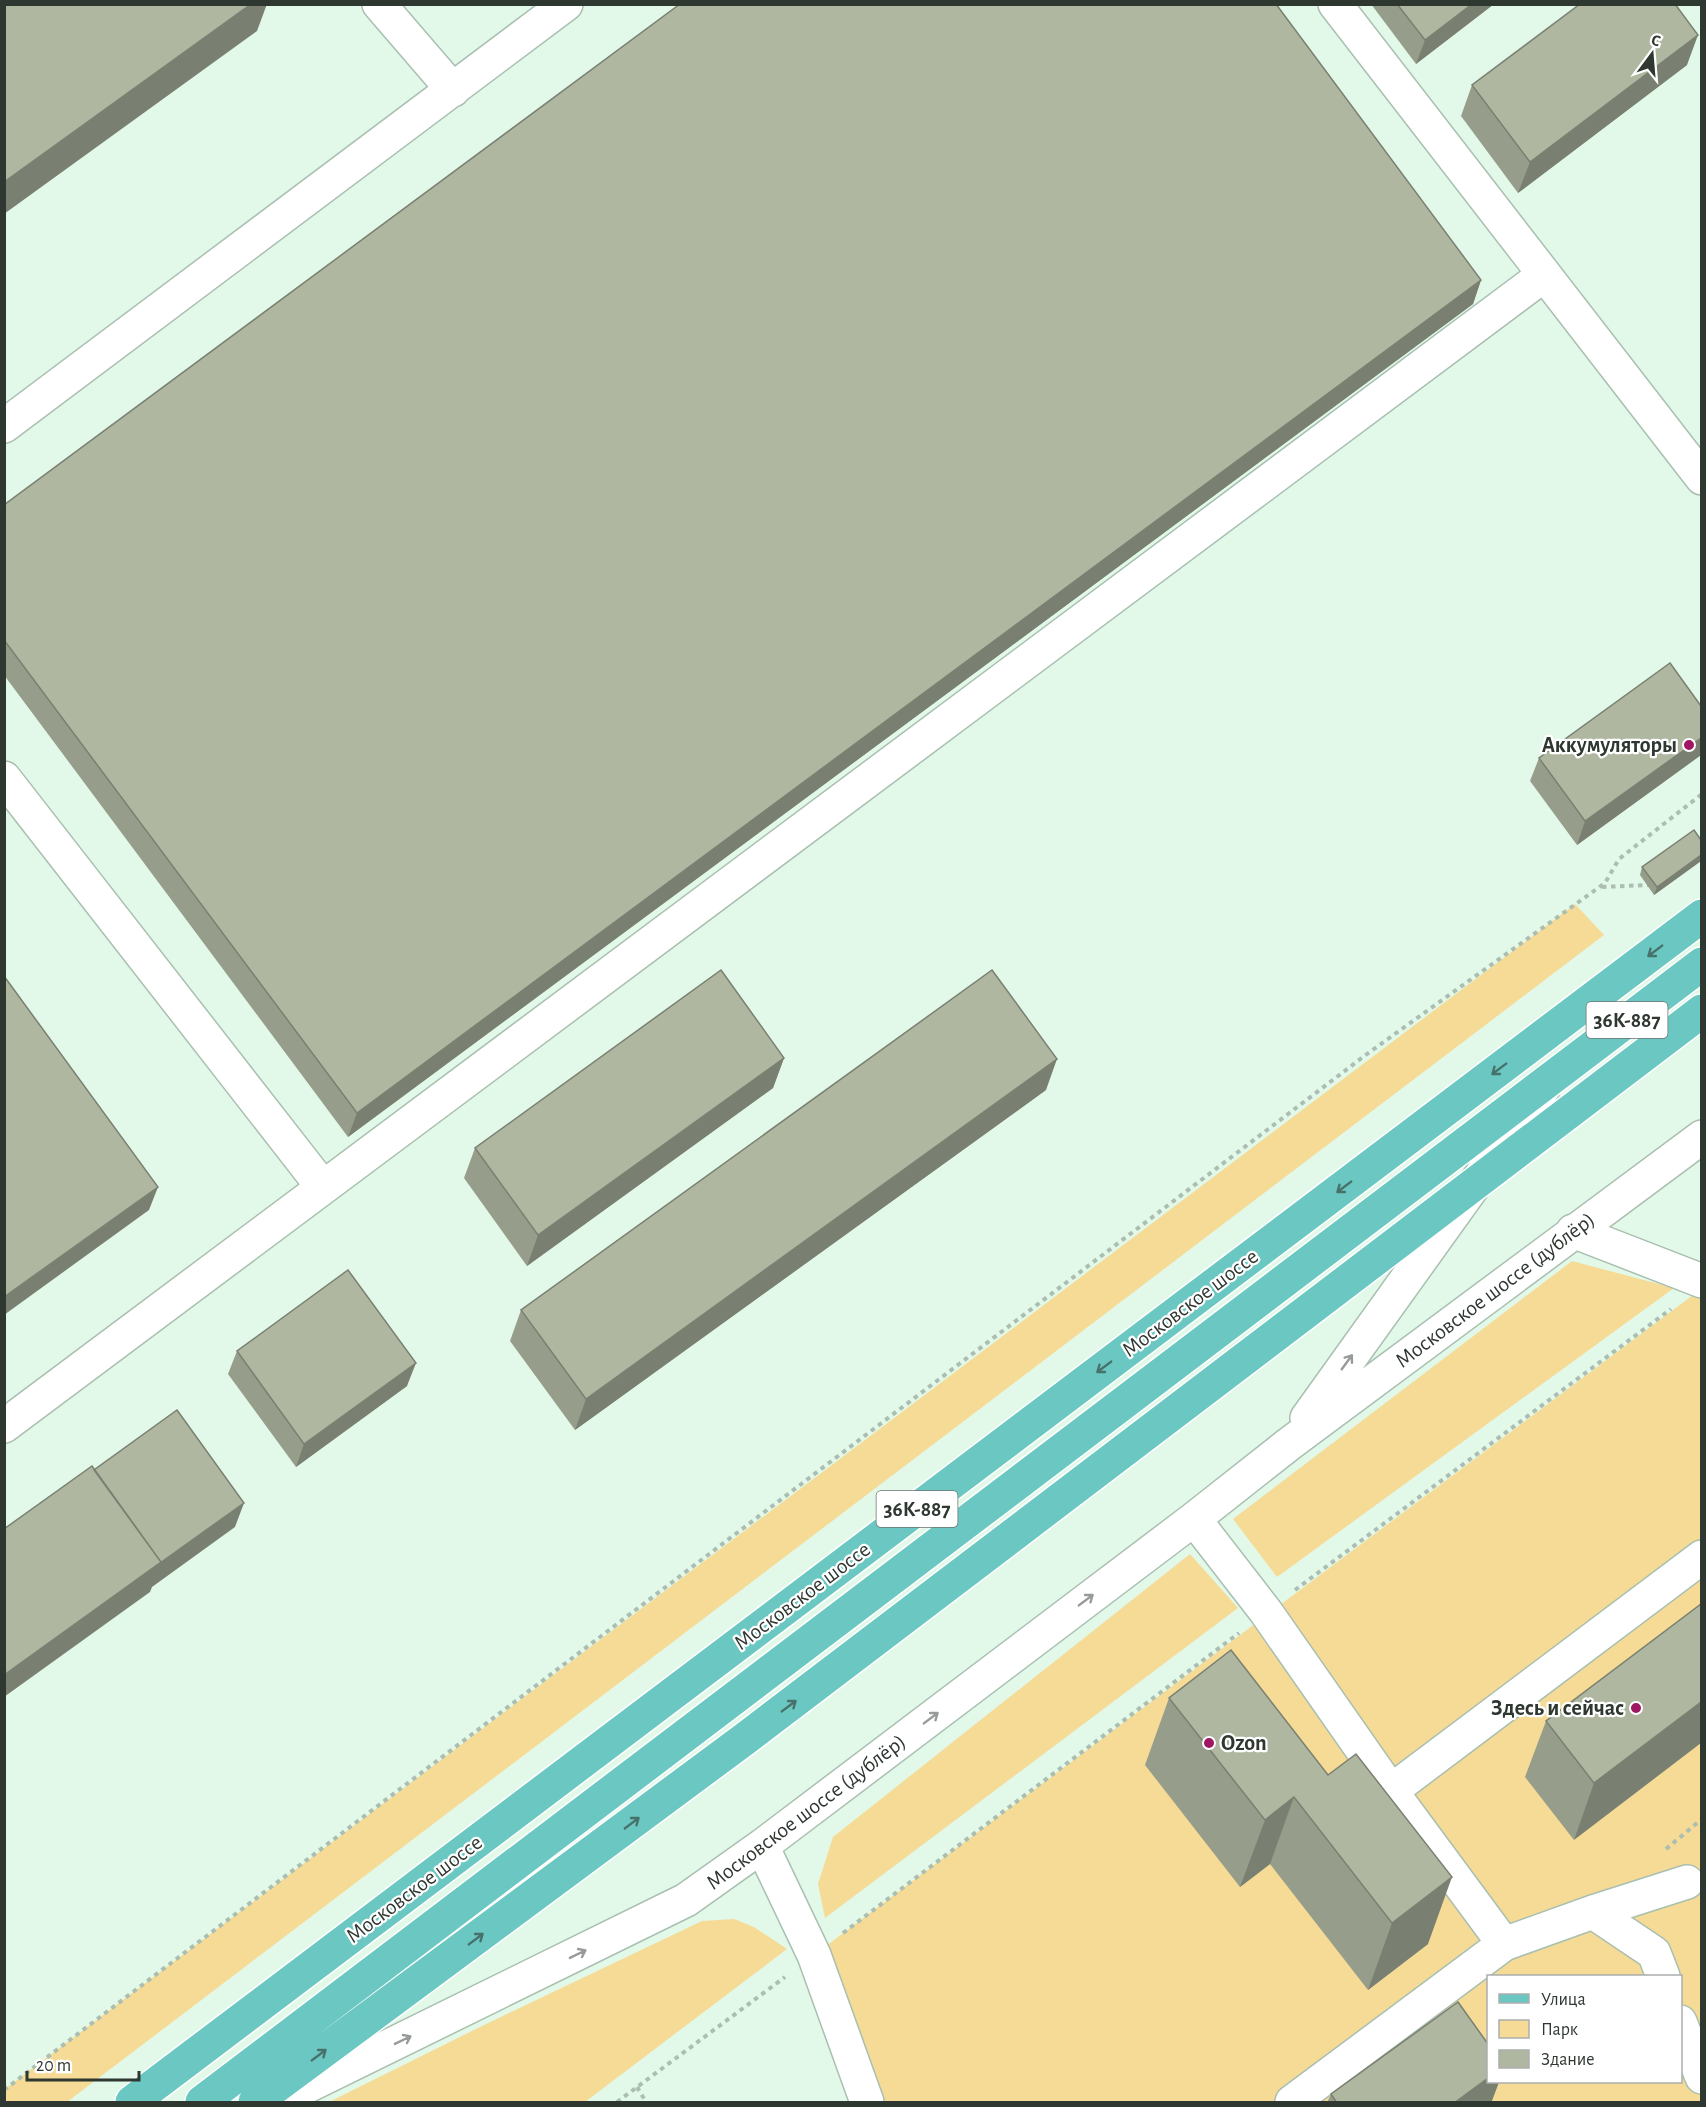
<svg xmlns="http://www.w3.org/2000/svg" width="1706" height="2107" font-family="'Alegreya Sans',sans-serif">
  <rect width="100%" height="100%" fill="#e2f9e9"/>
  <path fill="#f5db96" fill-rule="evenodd" d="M1575 904 1604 935 67 2102H5V2089Z
    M1572 1261 1674 1288 1277 1577 1233 1519Z
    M1701 1289V2102H865L814 1955ZM1488 1976H1680V2082H1488Z
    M1190 1554 1238 1608 825 1918 818 1884 833 1837Z
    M734 1919 754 1927 787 1949 585 2102H329L486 2024 702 1921Z"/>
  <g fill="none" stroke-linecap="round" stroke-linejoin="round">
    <g stroke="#a9bfb0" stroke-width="36">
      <path id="minor" d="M379 4 453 90
        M1335 4 1702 478
        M4 426 566 4
        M4 778 322 1186
        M1573 1231 1702 1281
        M1307 1418 1543 1089
        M4 1426 1544 275
        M1194 1519 1266 1612 1391 1791 1504 1944
        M1391 1791 1702 1557
        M762 1846 814 1955 867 2102
        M1593 1912 1687 1882
        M1680 2022 1702 2077
        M275 2102 686 1900 762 1846 1194 1519 1289 1444 1702 1137
        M1292 2102 1504 1944 1593 1912 1654 1953 1663 1976"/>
    </g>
    <g stroke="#fff" stroke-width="36">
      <path id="major" d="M132 2102 1702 916
        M202 2102 1702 964
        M255 2102 746 1738 1702 1011"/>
    </g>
    <path stroke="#abbeb1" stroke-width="4" stroke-dasharray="4.5 4.5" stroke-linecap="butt" d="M1602 887 1647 885 1650 883
      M1295 1590 1671 1309
      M1666 1849 1702 1819
      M843 1933 1239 1633
      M637 2087 646 2102
      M4 2090 1367 1054 1605 883 1619 859 1702 794
      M617 2102 785 1977"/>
    <use href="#minor" stroke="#fff" stroke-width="33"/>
    <use href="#major" stroke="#6bc7c1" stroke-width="33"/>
  </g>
  <path fill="#969d8a" d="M1371 4H1494L1416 64Z
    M1687 65 1518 193 1461 116 1472 85Z
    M1481 280 1473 304 348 1137 4 675V505Z
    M1701 706V755L1577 845 1530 781 1539 758Z
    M1701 840V861L1654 895 1640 875 1642 867Z
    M784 1058 773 1088 527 1266 464 1178 475 1148Z
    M1046 1090 575 1430 510 1341 521 1310Z
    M237 1351 407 1386 296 1467 228 1374Z
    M1701 1604 1574 1840 1525 1777 1546 1721Z
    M1231 1650 1428 1944 1368 1990 1270 1864 1240 1887 1145 1765 1169 1698Z
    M1488 2082H1499L1491 2103H1327L1331 2094Z"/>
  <path fill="#7a8071" d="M251 4H267L257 31 4 214V182Z
    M1472 4H1494L1416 64 1425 40Z
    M1698 35 1687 65 1518 193 1530 162Z
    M1481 280 1473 304 348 1137 357 1113Z
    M1701 738V755L1577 845 1585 821Z
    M1701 855V861L1654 895 1657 887Z
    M784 1058 773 1088 527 1266 538 1235Z
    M1057 1059 1046 1090 575 1430 586 1399Z
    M158 1187 149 1210 4 1315V1297Z
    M416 1363 407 1386 296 1467 304 1444Z
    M244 1503 235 1527 152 1587 150 1592 4 1697V1675L161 1562Z
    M1701 1702V1743L1574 1840 1594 1783Z
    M1294 1797 1270 1864 1240 1887 1265 1820Z
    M1452 1877 1428 1944 1368 1990 1392 1923Z
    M1488 2078V2082H1499L1491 2103H1454Z"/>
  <path fill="#afb7a1" stroke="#7a8071" stroke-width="1.5" d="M4 4H251L4 182Z
    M680 4H1276L1481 280 357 1113 4 640V505Z
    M1397 4H1472L1425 40Z
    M1580 4H1675L1698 35 1530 162 1472 85Z
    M1670 663 1701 706V738L1585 821 1539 758Z
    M1694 830 1701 840V855L1657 887 1642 867Z
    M721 970 784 1058 538 1235 475 1148Z
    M992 970 1057 1059 586 1399 521 1310Z
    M4 976 158 1187 4 1297Z
    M348 1270 416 1363 304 1444 237 1351Z
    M177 1410 244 1503 160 1563 161 1562 94 1470Z
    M92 1466 161 1562 4 1675V1529Z
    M1701 1604V1702L1594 1783 1546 1721Z
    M1231 1650 1328 1775 1356 1754 1452 1877 1392 1923 1294 1797 1265 1820 1169 1698Z
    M1458 2002 1488 2044V2078L1454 2103H1337L1331 2094Z"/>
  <defs><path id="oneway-shaft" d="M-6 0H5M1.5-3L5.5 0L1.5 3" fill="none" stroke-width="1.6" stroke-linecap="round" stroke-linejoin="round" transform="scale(1.5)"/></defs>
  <g stroke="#47716b">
    <use href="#oneway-shaft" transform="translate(1655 951) rotate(143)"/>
    <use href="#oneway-shaft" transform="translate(1499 1069) rotate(143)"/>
    <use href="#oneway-shaft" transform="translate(1344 1187) rotate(143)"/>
    <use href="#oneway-shaft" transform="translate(1104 1367) rotate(143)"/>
    <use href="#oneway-shaft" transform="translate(789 1706) rotate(-37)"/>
    <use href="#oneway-shaft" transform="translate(632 1823) rotate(-37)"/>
    <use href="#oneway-shaft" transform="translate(476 1939) rotate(-37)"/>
    <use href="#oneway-shaft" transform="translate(319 2055) rotate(-37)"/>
  </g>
  <g stroke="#979b98">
    <use href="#oneway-shaft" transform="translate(1347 1362) rotate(-54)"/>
    <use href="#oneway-shaft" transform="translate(1086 1600) rotate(-37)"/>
    <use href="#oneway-shaft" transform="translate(931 1718) rotate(-37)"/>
    <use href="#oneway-shaft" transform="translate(578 1954) rotate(-26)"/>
    <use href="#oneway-shaft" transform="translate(403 2040) rotate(-26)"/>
  </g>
  <g fill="#9f1663" stroke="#fff" stroke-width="2">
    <circle cx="1689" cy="745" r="6"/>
    <circle cx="1636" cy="1708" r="6"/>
    <circle cx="1209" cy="1743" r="6"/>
  </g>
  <g text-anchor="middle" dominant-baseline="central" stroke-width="4.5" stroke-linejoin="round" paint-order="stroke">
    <g fill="#fff" stroke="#6d736f" stroke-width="1.5">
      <rect x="1586.5" y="1002" width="81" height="36" rx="4.5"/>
      <rect x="876.5" y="1491" width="81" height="36" rx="4.5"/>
    </g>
    <g font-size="21" font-weight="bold" fill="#2f3731">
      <text x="1627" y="1020">36К-887</text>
      <text x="917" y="1509">36К-887</text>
    </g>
    <g font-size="22" font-weight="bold" fill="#2f3731" stroke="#fff" text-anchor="end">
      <text x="1677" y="745">Аккумуляторы</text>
      <text x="1624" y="1708">Здесь и сейчас</text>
      <text x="1221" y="1743" text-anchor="start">Ozon</text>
    </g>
    <g font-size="22" fill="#2f3731" stroke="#fff">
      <text transform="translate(1495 1290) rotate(-37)">Московское шоссе (дублёр)</text>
      <text transform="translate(1190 1303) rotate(-37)">Московское шоссе</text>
      <text transform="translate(802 1596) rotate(-37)">Московское шоссе</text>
      <text transform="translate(806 1812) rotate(-37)">Московское шоссе (дублёр)</text>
      <text transform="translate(414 1889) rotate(-37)">Московское шоссе</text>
    </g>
  </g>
  <rect width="1706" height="2107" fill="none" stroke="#2f3731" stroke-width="12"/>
  <rect x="1487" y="1975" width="195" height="108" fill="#ffffff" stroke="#acafad" stroke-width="1.5"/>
  <rect x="1499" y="1994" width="30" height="9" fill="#6bc7c1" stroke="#acafad" stroke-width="1.5"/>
  <text x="1541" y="2005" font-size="18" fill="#2f3731">Улица</text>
  <rect x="1499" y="2020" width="30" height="18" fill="#f5db96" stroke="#acafad" stroke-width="1.5"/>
  <text x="1541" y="2035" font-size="18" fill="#2f3731">Парк</text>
  <rect x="1499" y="2050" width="30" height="18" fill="#afb7a1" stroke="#acafad" stroke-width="1.5"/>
  <text x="1541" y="2065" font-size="18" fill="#2f3731">Здание</text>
  <g transform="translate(1652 54) rotate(16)" stroke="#ffffff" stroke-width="4.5" paint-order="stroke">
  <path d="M0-4.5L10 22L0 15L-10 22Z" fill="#2f3731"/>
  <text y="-9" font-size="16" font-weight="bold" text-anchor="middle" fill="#2f3731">С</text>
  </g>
  <path d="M27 2071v9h112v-9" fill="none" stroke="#2f3731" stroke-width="3"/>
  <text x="36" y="2071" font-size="18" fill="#2f3731" stroke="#ffffff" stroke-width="4.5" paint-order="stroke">20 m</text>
</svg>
